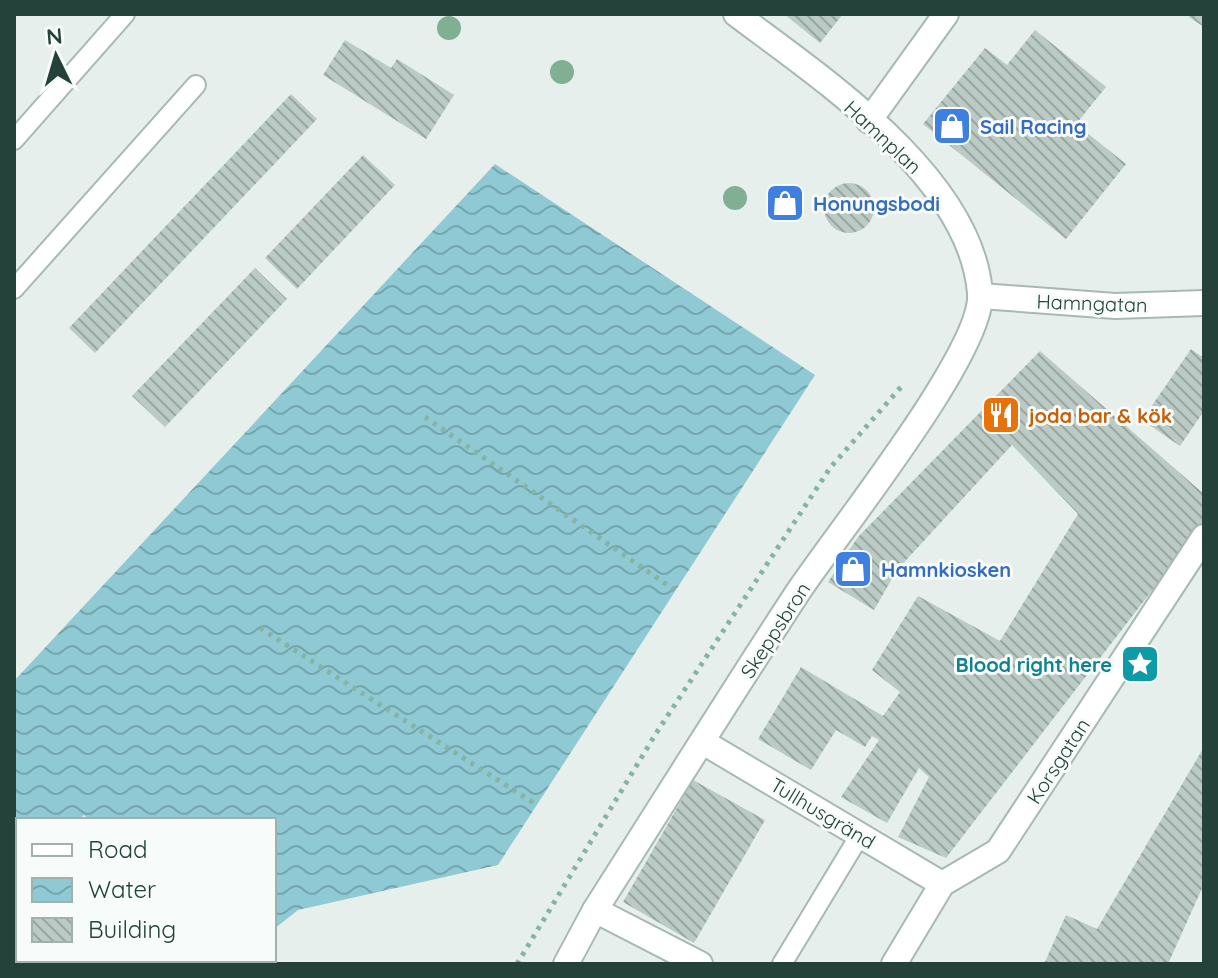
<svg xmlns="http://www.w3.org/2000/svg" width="1218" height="978" font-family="Quicksand,sans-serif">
  <defs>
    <pattern id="water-waves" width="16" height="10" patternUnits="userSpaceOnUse" patternTransform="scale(2)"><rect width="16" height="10" fill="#8ec9d4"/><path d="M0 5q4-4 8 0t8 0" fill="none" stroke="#74a5ad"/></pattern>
    <pattern id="building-back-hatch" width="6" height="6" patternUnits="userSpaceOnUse" patternTransform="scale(2)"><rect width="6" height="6" fill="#bbcac4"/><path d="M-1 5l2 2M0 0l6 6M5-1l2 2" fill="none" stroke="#98a6a0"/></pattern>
  </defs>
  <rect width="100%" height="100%" fill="#e6efeb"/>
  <path fill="url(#water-waves)" d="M495 164 815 375 498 865 298 910 274 929V820H89L84 815 78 820H18V960H155L159 964H14V681Z"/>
  <path fill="url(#building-back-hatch)" d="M784 14H843L820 43Z
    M1191 14H1204V27L1189 17Z
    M1035 30 1106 87 1076 124 1126 164 1066 239 923 124 985 48 1007 65Z
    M345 40 391 68 397 59 454 95 426 139 323 75Z
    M291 94 317 119 95 353 69 328Z
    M363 155 395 185 297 289 265 258Z
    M824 208a25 25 0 1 1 50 0a25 25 0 1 1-50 0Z
    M255 268 287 299 165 427 132 396Z
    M1191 349 1204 358V411L1180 446 1142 420Z
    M1040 351 1204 494V523L946 858 898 837 929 777 919 768 887 823 841 797 879 740 872 736 865 747 836 730 811 770 758 739 801 667 883 716 900 692 872 670 918 596 1000 641 1078 514 1012 445 897 570 874 610 828 582 858 537Z
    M1204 747V884L1168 964H1044L1066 915 1097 929Z
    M693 780 765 820 694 943 623 902Z"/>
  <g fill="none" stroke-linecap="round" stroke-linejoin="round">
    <g stroke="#a8b8b2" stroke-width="22">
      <path id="service" d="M14 140 125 14
        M14 289 196 85
        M782 964 860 835"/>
    </g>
    <g stroke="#a8b8b2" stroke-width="28">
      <path id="minor" d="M869 121 946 14
        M981 296 1115 306 1204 303
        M703 742 942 884
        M595 910 700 964
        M894 964 942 884 998 851 1204 537"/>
    </g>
    <g stroke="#a8b8b2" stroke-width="28">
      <path id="tertiary" d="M566 964 595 910C662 805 728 699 796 595 834 537 985 351 980 293 971 177 821 78 736 14"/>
    </g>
    <path stroke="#86b3a5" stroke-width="5" stroke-dasharray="4 6" stroke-linecap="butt" d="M425 417 676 591
      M260 628 537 805
      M517 964 655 735 830 468 901 387"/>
    <use href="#service" stroke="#fff" stroke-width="18"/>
    <use href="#minor" stroke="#fff" stroke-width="24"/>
    <use href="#tertiary" stroke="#fff" stroke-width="24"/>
  </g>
  <g fill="#80af93">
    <circle cx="449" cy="28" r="12"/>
    <circle cx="562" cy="72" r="12"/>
    <circle cx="735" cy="198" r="12"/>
  </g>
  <defs>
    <g id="shop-square" transform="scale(2)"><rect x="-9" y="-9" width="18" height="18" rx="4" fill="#3f7fe0" stroke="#f7fbf9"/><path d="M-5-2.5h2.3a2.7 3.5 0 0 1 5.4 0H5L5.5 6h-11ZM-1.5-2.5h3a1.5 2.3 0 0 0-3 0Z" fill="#fff"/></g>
    <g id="restaurant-square" transform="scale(2)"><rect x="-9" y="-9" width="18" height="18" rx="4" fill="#e8710a" stroke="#f7fbf9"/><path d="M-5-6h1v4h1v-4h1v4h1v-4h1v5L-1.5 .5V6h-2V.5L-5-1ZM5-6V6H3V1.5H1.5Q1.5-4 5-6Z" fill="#fff"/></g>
    <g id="sight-square" transform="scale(2)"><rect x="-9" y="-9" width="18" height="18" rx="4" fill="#0f9aa8" stroke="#f7fbf9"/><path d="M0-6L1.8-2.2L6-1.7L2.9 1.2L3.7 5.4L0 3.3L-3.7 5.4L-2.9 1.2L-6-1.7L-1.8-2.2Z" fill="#fff"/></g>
  </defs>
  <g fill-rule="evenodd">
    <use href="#shop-square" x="952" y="126"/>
    <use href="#shop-square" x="785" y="203"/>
    <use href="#restaurant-square" x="1001" y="415"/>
    <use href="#shop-square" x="853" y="569"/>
    <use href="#sight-square" x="1140" y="664"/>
  </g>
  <g text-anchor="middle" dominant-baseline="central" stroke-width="6" stroke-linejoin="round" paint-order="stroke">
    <g font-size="20" font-weight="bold" fill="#366cbe" stroke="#f7fbf9" text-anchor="start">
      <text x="980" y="126">Sail Racing</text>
      <text x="813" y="203">Honungsbodi</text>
      <text x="881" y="569">Hamnkiosken</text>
    </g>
    <g font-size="20" fill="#24423a" stroke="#f7fbf9">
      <text transform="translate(883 137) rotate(43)">Hamnplan</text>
      <text transform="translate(1092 303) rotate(2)">Hamngatan</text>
      <text transform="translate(775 630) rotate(-57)">Skeppsbron</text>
      <text transform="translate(1058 761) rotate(-57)">Korsgatan</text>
      <text transform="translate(823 813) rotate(31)">Tullhusgränd</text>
    </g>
    <g font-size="20" font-weight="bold" fill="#c56008" stroke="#f7fbf9" text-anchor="start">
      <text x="1029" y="415">joda bar &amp; kök</text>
    </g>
    <g font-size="20" font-weight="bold" fill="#0d838f" stroke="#f7fbf9" text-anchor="end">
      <text x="1112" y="664">Blood right here</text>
    </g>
  </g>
  <rect width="1218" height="978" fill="none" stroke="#24423a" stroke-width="32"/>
  <rect x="16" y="818" width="260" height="144" fill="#f7fbf9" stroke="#a3b1ad" stroke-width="2"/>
  <rect x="32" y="844" width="40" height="12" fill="#ffffff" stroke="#a3b1ad" stroke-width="2"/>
  <text x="88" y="858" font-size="24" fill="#24423a">Road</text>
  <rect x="32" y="878" width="40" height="24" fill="url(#water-waves)" stroke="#a3b1ad" stroke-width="2"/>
  <text x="88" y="898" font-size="24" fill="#24423a">Water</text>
  <rect x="32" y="918" width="40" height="24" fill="url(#building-back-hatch)" stroke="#a3b1ad" stroke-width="2"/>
  <text x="88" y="938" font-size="24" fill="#24423a">Building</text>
  <g transform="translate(56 56) rotate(355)" stroke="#f7fbf9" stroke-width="6" paint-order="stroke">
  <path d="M0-6L14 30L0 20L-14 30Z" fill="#24423a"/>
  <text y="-12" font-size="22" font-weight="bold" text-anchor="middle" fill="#24423a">N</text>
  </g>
</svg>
